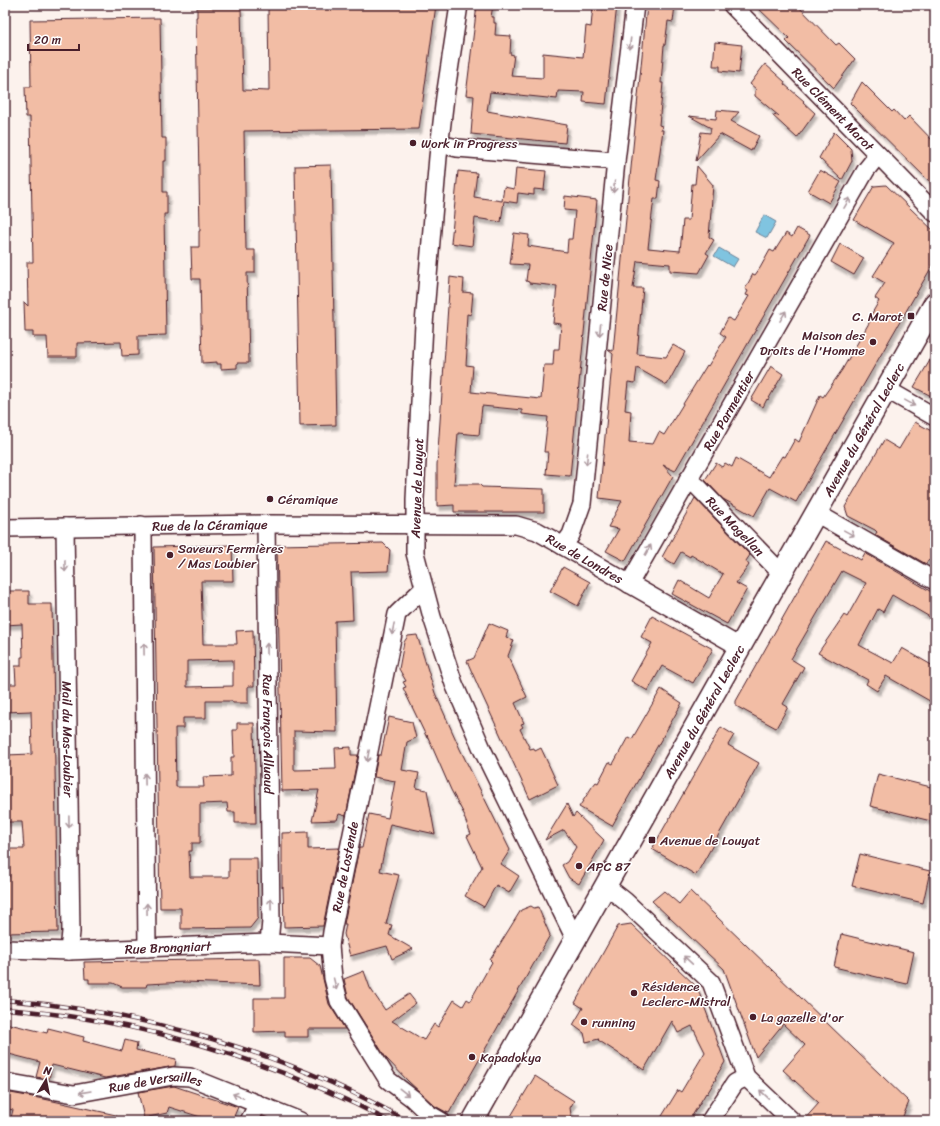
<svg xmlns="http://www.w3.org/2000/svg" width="940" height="1126" font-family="Sriracha,sans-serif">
  <defs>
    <filter id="shadow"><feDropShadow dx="2.5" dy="4.5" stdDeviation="1" flood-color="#0004"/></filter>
  </defs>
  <rect width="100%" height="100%" fill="#fcf2ed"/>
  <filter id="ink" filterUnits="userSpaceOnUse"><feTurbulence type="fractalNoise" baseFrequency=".025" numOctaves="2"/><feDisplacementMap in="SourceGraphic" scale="8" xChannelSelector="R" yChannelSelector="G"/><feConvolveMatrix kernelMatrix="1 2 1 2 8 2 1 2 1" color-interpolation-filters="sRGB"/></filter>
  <g filter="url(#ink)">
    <path fill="#80c4e0" stroke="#6a8298" d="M764 215 776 222 767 238 755 232Z
      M719 248 738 259 733 267 714 256Z"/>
    <path fill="#f2bda5" stroke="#4a1f2b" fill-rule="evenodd" filter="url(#shadow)" d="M268 5H436L419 129 244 131 246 250H255V273H247L249 363H237V368L221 369V364H217V362L202 363 200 279H192L191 247H199V231H200L196 17H197V8H241L243 90 269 91Z
      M477 5H493L491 17H494V23H496L495 35 511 36 510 54 514 55 511 76 543 78V53L583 57 586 26 591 27 593 5H617L606 104 583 102 584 92 558 91 557 99 490 92 487 111 567 125 565 143 471 134 474 96 466 95Z
      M647 5H675L673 22 668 21 665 45H664L661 83H663L659 125 662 126 661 130H663L656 180 660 181 658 199H654L653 206 648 248 680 251 683 220H689L692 184H695L697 166 713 185 709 237 714 240 706 253 709 255 699 273 670 271V264L637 261 633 288H643L637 354 666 357 673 345 685 352 667 385 637 368 635 383 628 382 625 410 631 411 629 442 653 444 659 432 664 435 707 365 708 366 726 337 720 333 728 318 734 321 749 296 746 295 748 291 745 289 753 274 755 275 760 268 770 250 774 252 786 233 792 237 797 228 810 235 675 471 663 465 673 476 625 561 606 551 619 529 608 527 622 501 599 498 613 354 608 350 613 351Z
      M755 5H797L836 45 839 43 855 59 834 88 786 41 789 38Z
      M160 18 162 138H166V161H163V192H167V214H164L166 335 138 336V355L122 356 121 342 77 343V357H48L47 337H33V332H25L24 302 28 306 27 262H33L30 117H26L25 87H31L30 20Z
      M715 42 742 45 739 73 720 71V66H713Z
      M765 64 785 82 784 84 804 101 803 102 815 113 797 138 772 115 779 116 755 96V91L756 89 750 84Z
      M862 82 892 112 894 110 904 121 909 116 935 143V187L850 103Z
      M717 110 739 112 731 121 759 136 751 151 720 134 696 161 701 132 710 133 711 128 689 116 716 119Z
      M834 132 851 149 852 161 842 180 819 158Z
      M331 165 336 425 300 426 295 166Z
      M516 168 546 171 544 190 534 189V195L518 193 517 203 504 201 501 222 475 218 472 246 451 243 458 171 477 173 474 197 502 201 504 187 514 189Z
      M820 170 841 182 829 203 808 191Z
      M886 185 935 232V261L796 502 770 488 754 516 723 499 705 480 716 463 722 467 725 463 732 467 736 458 769 477 782 456 785 457 795 439 799 442 820 395 823 397 842 370 873 316 871 315 879 301 875 298 885 283 873 276 894 243 854 220 874 186Z
      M565 196 597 200 570 476 546 474 548 452H544L548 417 522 414V410L482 406 479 435 458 433 454 484H479L482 487 544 489V512H454V505L437 506V465L450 277 464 279 463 292 473 293 471 315 467 314 465 349 467 350 466 365 473 366 471 392 541 399 544 365H553L554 349H559L561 324 553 323 557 286 529 283V282L526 281 528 265 510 264 514 233 529 235 528 246 567 252 568 239H572L575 211 564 210Z
      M840 244 864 258 854 275 831 262Z
      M935 352V398L914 387Z
      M771 366 783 374 768 400 767 399 763 407 751 400Z
      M915 422 935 433V564L928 560 926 564 875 535 877 532 875 530 848 516 845 507 884 440 899 449Z
      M695 498 750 555 746 561 749 565 736 583 747 589 727 624 672 594 679 580 709 598 723 574 691 555 690 557 681 552 674 564 662 557Z
      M826 541 861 560 865 553 935 594V620L892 595 883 612 878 609 859 645 893 663 902 648 935 667V704L886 676 877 691 866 684 868 680 818 653 844 615 847 617 866 583 842 571 791 659 804 667 783 704 788 707 776 728 736 706V701Z
      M383 543 390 550 388 571 351 572 353 620 335 621 337 732 294 731V770L336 769 335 748 351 747V755H358L346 816 339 814 337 820 312 821 319 790 282 791 277 545Z
      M232 545 233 581H201L203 644H237L236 631 253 630 254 686H248V703H233L232 701H206V718H183V728H175L176 787H204L203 777 231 776V757H234L233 730H237V723H254L256 823H235V812H228L227 803 200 804V843H192V851H189L190 877H229V858H257L258 918 250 928 181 929V908H160L154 547ZM233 660V686L187 687V661Z
      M563 567 590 582 578 606 550 591Z
      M5 591H29V604H52L58 932 5 933V877H9L8 849H24L22 822H5L6 755 32 754 31 711 5 712V684H16L15 666H21V657H23L22 624 5 625Z
      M652 616 713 649 693 683 662 666 648 691 631 681 652 643 641 637Z
      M489 623 508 631 506 637 514 640 508 656 527 697 515 703 524 723 521 724 523 727 520 729 530 749 534 748 535 751 541 748 558 785 530 799 482 695 467 661 474 658Z
      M417 635 435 693 460 749 510 850 501 864 519 876 509 893 496 885 484 907 465 896 482 867 467 836 471 834 464 817 465 816 451 790 427 735V738L403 688 406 687 403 682 406 681 399 669 404 642 408 636Z
      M661 689 682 703 612 826 579 807 592 787 596 782 598 783 609 762 613 764 628 737 632 739Z
      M389 717 412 722 416 738 407 742 402 770 419 773 416 788 427 790 435 834 390 824 380 871 399 875 386 924 392 925 389 935 413 949 392 959 387 946 350 956 344 934 346 924H344L359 848H362L369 814 388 818 395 781 374 777 378 755H381Z
      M721 727 734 735 728 745 759 763 696 875 652 849Z
      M878 774 935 788V822L870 806Z
      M567 804 573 817 576 813 604 840 579 884 569 878 562 865 567 862 576 847 564 830 545 840Z
      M308 832V849L339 848 323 926 284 927 283 887 282 888V833Z
      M860 854 930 871 923 903 852 886Z
      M664 891 679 904 690 891 909 1102 901 1121H803L819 1103 783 1070 805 1045 783 1024 756 1057 724 969 652 901Z
      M531 906 534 908 538 907 550 935 449 1113 446 1112 435 1106 408 1081 386 1058 348 997 344 979 364 971 370 988 385 1010 409 994 416 1003 392 1021 424 1040 434 1024 438 1027 454 1000 463 1006 467 999 470 1001 492 962 490 960 521 910Z
      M631 924 697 987 725 1062 715 1078 716 1079 707 1094 706 1093 689 1121H659L678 1090 681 1092 705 1052 692 1026 678 1033 672 1021 644 1070 598 1040 599 1039 586 1042 584 1033 573 1025 583 1008 575 1003 618 926Z
      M841 934 914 952 907 984 834 967Z
      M284 958H310L320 966 329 1004 345 1029H308V1037H285V1031L254 1032V998H284Z
      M259 959 260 985 186 982 147 984 146 987H122L113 983H89V979H85L84 962Z
      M5 1023 47 1033 48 1028 84 1037 83 1041 122 1051 125 1040 137 1043 136 1050 176 1059 175 1066 105 1078 52 1065 49 1079 36 1077 40 1062 5 1053Z
      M535 1076 574 1101 570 1108 572 1121H508Z
      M174 1086 238 1107 232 1121H213L169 1107 167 1113 144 1118 138 1092Z
      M5 1092 44 1099 116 1115 115 1121H10L13 1110 5 1108Z"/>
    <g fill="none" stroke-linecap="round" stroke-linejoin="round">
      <g stroke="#4a1f2b" stroke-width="20">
        <g id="minor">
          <path d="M459 5 445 97 438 157 424 324 415 499V553L432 617 454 684 483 751 576 941"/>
          <path id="s1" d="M732 5 935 213"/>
          <path d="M440 144 457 148 616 161"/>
          <path d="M886 389 935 417"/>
          <path id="s2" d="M688 479 698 487 781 573"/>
          <path d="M816 513 935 581"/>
          <path id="s3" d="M266 524 271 921 269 943"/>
          <path d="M141 525 143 534 147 948"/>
          <path id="s4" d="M65 527 71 932 69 951"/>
          <path id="s5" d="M5 528 266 524 516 525 537 531 740 647"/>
          <path id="s6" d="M563 546 571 535 582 504 616 161 635 5"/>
          <path id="s7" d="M629 584 866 170 878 155"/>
          <path d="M424 588 397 614 332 932 330 946 333 978 339 1001 388 1080 412 1098 429 1114 441 1121"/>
          <path d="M606 886 625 901 711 982 746 1077 792 1121"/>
          <path id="s8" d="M5 949 69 951 269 943 330 946"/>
          <path id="s9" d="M5 1082 74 1094 173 1076 190 1077 300 1121"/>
          <path d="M249 1121 258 1104"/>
          <path d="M710 1121 735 1083 746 1077"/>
        </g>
      </g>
      <g stroke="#4a1f2b" stroke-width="24">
        <g id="major">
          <path id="s10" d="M473 1121 740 647 935 303"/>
        </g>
      </g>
      <use href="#minor" stroke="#fff" stroke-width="17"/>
      <use href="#major" stroke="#fff" stroke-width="21"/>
      <g stroke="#4a1f2b" stroke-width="4.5">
        <path id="rail" d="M5 1000C141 1011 288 1053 407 1121
          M5 1009C138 1019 271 1059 389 1121"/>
      </g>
      <use href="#rail" stroke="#fff" stroke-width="3" stroke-dasharray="9" stroke-linecap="butt"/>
    </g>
    <defs><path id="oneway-shaft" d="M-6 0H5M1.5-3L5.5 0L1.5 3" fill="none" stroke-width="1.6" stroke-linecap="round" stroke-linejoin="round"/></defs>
    <g stroke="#ae9aa0">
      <use href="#oneway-shaft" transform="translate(630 44) rotate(97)"/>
      <use href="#oneway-shaft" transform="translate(614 187) rotate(96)"/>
      <use href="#oneway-shaft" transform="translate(847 203) rotate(-60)"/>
      <use href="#oneway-shaft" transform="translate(783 316) rotate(-60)"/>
      <use href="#oneway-shaft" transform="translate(600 330) rotate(96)"/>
      <use href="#oneway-shaft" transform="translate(910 403) rotate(29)"/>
      <use href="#oneway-shaft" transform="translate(587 459) rotate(96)"/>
      <use href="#oneway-shaft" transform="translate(849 533) rotate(29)"/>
      <use href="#oneway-shaft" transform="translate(648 550) rotate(-61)"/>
      <use href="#oneway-shaft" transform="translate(65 566) rotate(89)"/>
      <use href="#oneway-shaft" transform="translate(393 629) rotate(101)"/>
      <use href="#oneway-shaft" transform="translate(144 649) rotate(-91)"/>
      <use href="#oneway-shaft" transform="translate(267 649) rotate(-91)"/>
      <use href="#oneway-shaft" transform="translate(368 756) rotate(101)"/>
      <use href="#oneway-shaft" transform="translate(145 779) rotate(-91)"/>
      <use href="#oneway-shaft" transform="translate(69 822) rotate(89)"/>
      <use href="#oneway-shaft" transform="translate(271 904) rotate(-91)"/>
      <use href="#oneway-shaft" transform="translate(147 909) rotate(-91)"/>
      <use href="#oneway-shaft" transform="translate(688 960) rotate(-137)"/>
      <use href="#oneway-shaft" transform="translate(335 984) rotate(76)"/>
      <use href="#oneway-shaft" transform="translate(85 1092) rotate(170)"/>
      <use href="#oneway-shaft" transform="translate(404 1092) rotate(38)"/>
      <use href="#oneway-shaft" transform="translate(764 1094) rotate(-137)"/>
      <use href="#oneway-shaft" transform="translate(238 1096) rotate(-158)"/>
    </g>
  </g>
  <g fill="#4a1f2b" stroke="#fff" stroke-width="1.5">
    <circle cx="413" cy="143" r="4"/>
    <rect x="907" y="312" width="8" height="8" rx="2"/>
    <circle cx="873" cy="342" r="4"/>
    <circle cx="270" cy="499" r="4"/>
    <circle cx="170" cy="555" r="4"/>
    <rect x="648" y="836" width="8" height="8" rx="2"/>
    <circle cx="579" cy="866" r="4"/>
    <circle cx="634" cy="993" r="4"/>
    <circle cx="753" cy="1017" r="4"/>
    <circle cx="584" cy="1022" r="4"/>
    <circle cx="472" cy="1057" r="4"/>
  </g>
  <g text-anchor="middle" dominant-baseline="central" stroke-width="3" stroke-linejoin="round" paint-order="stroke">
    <g font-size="13" fill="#4a1f2b" stroke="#fff">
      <text stroke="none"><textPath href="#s1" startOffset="145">Rue Clément Marot</textPath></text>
      <text stroke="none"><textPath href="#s6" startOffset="274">Rue de Nice</textPath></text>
      <text stroke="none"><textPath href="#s7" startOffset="200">Rue Parmentier</textPath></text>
      <text stroke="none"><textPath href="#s10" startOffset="794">Avenue du Général Leclerc</textPath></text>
      <text transform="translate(417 488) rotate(-88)">Avenue de Louyat</text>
      <text stroke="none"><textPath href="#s5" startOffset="205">Rue de la Céramique</textPath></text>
      <text stroke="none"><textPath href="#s2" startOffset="67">Rue Magellan</textPath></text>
      <text stroke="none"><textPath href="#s5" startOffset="588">Rue de Londres</textPath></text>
      <text stroke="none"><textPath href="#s10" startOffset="470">Avenue du Général Leclerc</textPath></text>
      <text stroke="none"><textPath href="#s3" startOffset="210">Rue François Alluaud</textPath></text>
      <text stroke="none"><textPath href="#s4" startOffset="212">Mail du Mas-Loubier</textPath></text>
      <text transform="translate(345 867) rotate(-79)">Rue de Lostende</text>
      <text stroke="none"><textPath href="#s8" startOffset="163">Rue Brongniart</textPath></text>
      <text stroke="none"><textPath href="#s9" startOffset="153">Rue de Versailles</textPath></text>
    </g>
    <g font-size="13" fill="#4a1f2b" stroke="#fff" text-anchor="start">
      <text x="421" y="143">Work in Progress</text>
      <text x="903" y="316" text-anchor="end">C. Marot</text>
      <text x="865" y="335" text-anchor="end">Maison des<tspan x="865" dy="15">Droits de l'Homme</tspan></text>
      <text x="278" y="499">Céramique</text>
      <text x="178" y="548">Saveurs Fermières<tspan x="178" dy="15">/ Mas Loubier</tspan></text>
      <text x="660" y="840">Avenue de Louyat</text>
      <text x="587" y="866">APC 87</text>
      <text x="642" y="986">Résidence<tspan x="642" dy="15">Leclerc-Mistral</tspan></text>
      <text x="761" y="1017">La gazelle d'or</text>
      <text x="592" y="1022">running</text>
      <text x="480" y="1057">Kapadokya</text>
    </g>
  </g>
  <rect width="940" height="1126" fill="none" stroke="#fff" stroke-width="20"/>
  <rect x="10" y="10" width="920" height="1106" fill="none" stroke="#4a1f2b" stroke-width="1.5" filter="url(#ink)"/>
  <g transform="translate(46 1080) rotate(10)" stroke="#ffffff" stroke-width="3" paint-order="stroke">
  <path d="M0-3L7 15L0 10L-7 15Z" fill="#4a1f2b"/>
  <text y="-6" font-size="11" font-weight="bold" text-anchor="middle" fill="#4a1f2b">N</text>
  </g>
  <path d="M28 44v6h51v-6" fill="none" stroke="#4a1f2b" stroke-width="2"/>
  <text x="34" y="44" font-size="12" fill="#4a1f2b" stroke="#ffffff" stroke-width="3" paint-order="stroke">20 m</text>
</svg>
